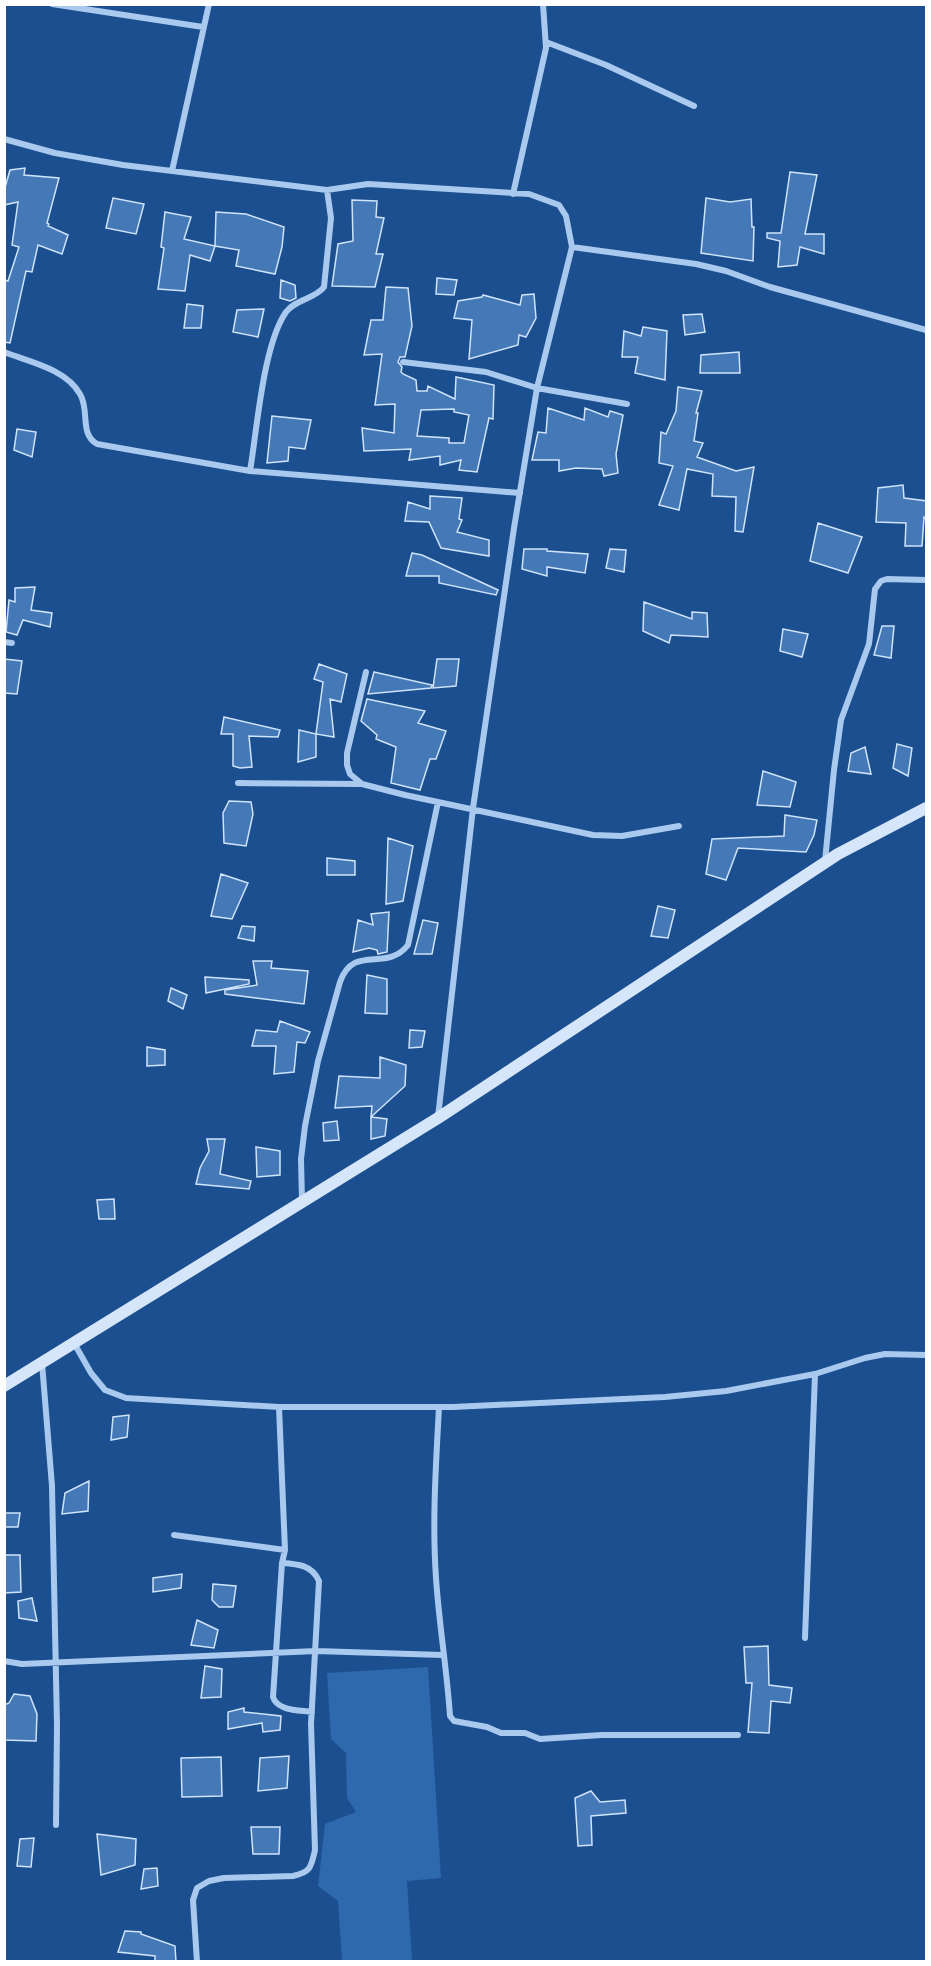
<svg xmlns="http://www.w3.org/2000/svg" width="931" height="1966" font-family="Signika,sans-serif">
  <rect width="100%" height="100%" fill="#1b4f8f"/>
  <path fill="#2e69ad" d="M428 1667 441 1878 407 1881 412 1961H342L338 1901 318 1886 325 1824 356 1812 347 1798 346 1753 331 1739 327 1673Z"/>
  <path fill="#4478b7" stroke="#cfe3fa" stroke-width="1.5" fill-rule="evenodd" d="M25 168 24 175 59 178 47 223 49 224 48 226 68 235 62 254 38 245 32 272 26 271 10 343 4 342V280L8 281 19 247 12 245 18 202 4 205V191L10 170Z
    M790 172 817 175 805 234H824V254L800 247 797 265 778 267 780 241 767 238V233H781Z
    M113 198 144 204 136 234 106 228Z
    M706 198 730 202 751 199 752 227H754L753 261 701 253Z
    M352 200 377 201 376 217 384 218 376 254H383L375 287 332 286 338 244 353 241Z
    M165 212 191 217 184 239 215 246 210 261 190 255 185 291 158 289 164 248 161 247Z
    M216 212 246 214 284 227 282 247 275 274 236 266 239 250 215 246Z
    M437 278 457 280 454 295 436 294Z
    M281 280 295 285 296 298 290 301 280 298Z
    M386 287 408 288 412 326 405 357H400L398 362 402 367 401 372 403 374 416 380 417 391H427L428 386 455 399 456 377 494 385 493 419 489 418 477 472 459 470 461 460 440 465V456L409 460 411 449 364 451 362 428 394 433 395 404 375 405 382 354 364 355 371 320H383ZM454 409V412L469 415 464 443H449V438L417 436 421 410Z
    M534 294 536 318 526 337 519 335 518 345 469 359 472 320 454 318 458 301 482 297 483 295 520 305 522 295Z
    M187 304 203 306 201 328H184Z
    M264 309 258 337 233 332 237 310Z
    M702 314 705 332 685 335 683 315Z
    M643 327 667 331 665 380 635 373 638 357H622L624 331 641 336Z
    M739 352 740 373H700L701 355Z
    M678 387 702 391 696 413H698L694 441 703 443 697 457 736 471 754 467 743 532 735 531 736 497 712 496 713 474 687 469 679 510 659 505 673 466 659 463 661 432 666 434 676 411Z
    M548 408 584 420 585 408 608 417 610 411 623 415 616 454 618 473 604 476 602 469 576 468 559 471V460H532L538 432 546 433Z
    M272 416 311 420 305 449 289 447 288 461 267 463Z
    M17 429 36 432 32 457 14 450Z
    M903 485 904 498 927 501V518L924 517 922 546H905L906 523 876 522 878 488Z
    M430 496 462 498 459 519 462 520 457 532 489 540V556L441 548 429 522 405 521 408 502 430 509Z
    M818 523 862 537 848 573 810 561Z
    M524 549H547V551L588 554 585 573 547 567V576L522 569Z
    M610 549 626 550 624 572 606 568Z
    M412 553 422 555 498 590 496 595 439 583V576H406Z
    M35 587 31 610 52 613 50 627 23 620 17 635 6 632 9 600 15 602V588Z
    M644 602 692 619V612L707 613 708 637 671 635 669 643 643 631Z
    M882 626H894L891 658 874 655Z
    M783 629 808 634 802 657 780 651Z
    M4 659 22 661 17 694 4 693Z
    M437 659H459L456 686 433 688Z
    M319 664 347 674 341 702 330 699 334 737 316 734 323 682 314 679Z
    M374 672 432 685 431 688 368 694Z
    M367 699 425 711 418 723 446 731 436 759H430L420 790 391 783 396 747 376 739 377 735 361 721Z
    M224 717 280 730 278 737 249 736 252 767 240 768 233 766V734H221Z
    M299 730 316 734V757L298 762Z
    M897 744 912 748 908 776 893 768Z
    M865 747 871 774 848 771 851 753Z
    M763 771 796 782 790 807 757 805Z
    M229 801 251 802 253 814 246 846 224 843 223 813Z
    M785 815 817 820 814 835 806 852 738 848 726 880 706 874 712 839 784 836Z
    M388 838 413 846 403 901 386 904Z
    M327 858 355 861V875H327Z
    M221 874 248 883 232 919 211 916Z
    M658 906 675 910 668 938 651 936Z
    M389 912 387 952 378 954 377 950 369 948 353 952 358 920 373 925 371 914Z
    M423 920 438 923 432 954H414Z
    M242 926 255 927 254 941 238 938Z
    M253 961H272L271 968 308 971 304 1004 225 994V990L257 985Z
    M367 975 387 979V1014L365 1013Z
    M205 977 249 980V984L206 993Z
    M171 988 187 995 183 1009 168 1001Z
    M280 1021 310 1032 305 1043 297 1042 294 1072 274 1074 276 1046H252L256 1030 277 1032Z
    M410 1030 425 1031 422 1047 409 1048Z
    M147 1047 165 1050V1065L147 1066Z
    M380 1057 406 1065 405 1086 371 1117 372 1106 335 1108 339 1076 380 1078Z
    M371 1117 387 1119 385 1136 371 1139Z
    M337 1121 339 1140 324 1141 323 1123Z
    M207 1139H225L220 1174 251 1181 249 1189 196 1184 200 1168 209 1151Z
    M256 1147 280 1151V1175L257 1177Z
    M114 1199 115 1219H99L97 1200Z
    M129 1415 127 1437 111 1440 113 1417Z
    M89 1481 88 1511 62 1514 65 1493Z
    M4 1513H20L18 1527H4Z
    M4 1555H20L21 1592 4 1593Z
    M182 1574 181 1588 153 1592V1578Z
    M213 1584 236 1586 233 1607H219L212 1600Z
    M32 1598 37 1621 19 1618 18 1601Z
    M197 1620 218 1630 214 1648 191 1645Z
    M768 1646 769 1685 792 1688 790 1703 771 1701 769 1733 748 1732 752 1683H746L744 1647Z
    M205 1666 222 1669 221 1697 201 1698Z
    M14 1694 30 1696 37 1714 36 1741 4 1740V1705L9 1703Z
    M244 1708V1712L281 1716 280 1730 263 1732 262 1723 228 1729V1712Z
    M289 1756 287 1788 258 1791 260 1758Z
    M221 1757 222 1796 182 1797 181 1758Z
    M591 1791 600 1802 625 1800 626 1813 591 1816 592 1845 578 1846 575 1798Z
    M251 1827H280L279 1854H253Z
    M97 1834 136 1839 135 1865 101 1875Z
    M34 1838 31 1867 17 1866 20 1839Z
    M157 1868 158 1886 141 1889 144 1869Z
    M125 1931 141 1932V1934L175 1946 176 1962H155V1956L118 1952Z"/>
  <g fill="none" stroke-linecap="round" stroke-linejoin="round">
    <path stroke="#a9c9ee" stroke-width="6" d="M52 4 203 27
      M546 42 606 65 694 106
      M4 139 55 153 123 165 327 190 368 184 529 194 559 205 566 216 572 247 537 388 514 528 473 808 438 1117
      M172 171 209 4
      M513 194 546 48 543 4
      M572 247 696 264 726 271 770 287 926 330
      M4 352C30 362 66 369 80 394 90 410 79 434 97 444L250 471 520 493
      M403 362 486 372 537 388 627 404
      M250 471C257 430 263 345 286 312 296 299 315 299 324 287L331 218 327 190
      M4 642 12 643
      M366 672 347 753V765L350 774 362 784 405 795 593 835 622 836 679 826
      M238 783 360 784
      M825 861 834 770 841 720 869 644 875 589 881 581 887 579 926 580
      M302 1201 301 1159 305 1126 318 1061 340 982C354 943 386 973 408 945L438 802
      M74 1343 91 1373 105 1390 126 1398 279 1407H453L665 1397 726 1391 815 1374 865 1358 885 1354 926 1355
      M42 1363 52 1486 57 1725 56 1825
      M439 1407C436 1464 432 1521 436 1578 439 1624 447 1670 450 1716L454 1721 487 1727 501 1733H525L540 1739 602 1735H738
      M174 1535 285 1550
      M282 1563 273 1697C277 1711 300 1710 312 1712
      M805 1638 815 1374
      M4 1661 22 1664 316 1651 442 1655
      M197 1962 193 1900 197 1888 209 1881 224 1878 293 1876C311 1872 311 1867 315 1850L311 1724 319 1581C312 1565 298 1564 282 1563L285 1550 279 1407"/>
    <path stroke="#d6e6fa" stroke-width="12" d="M4 1386 438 1118 838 854 926 808"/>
  </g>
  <rect width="931" height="1966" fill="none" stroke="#ffffff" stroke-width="12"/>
</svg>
